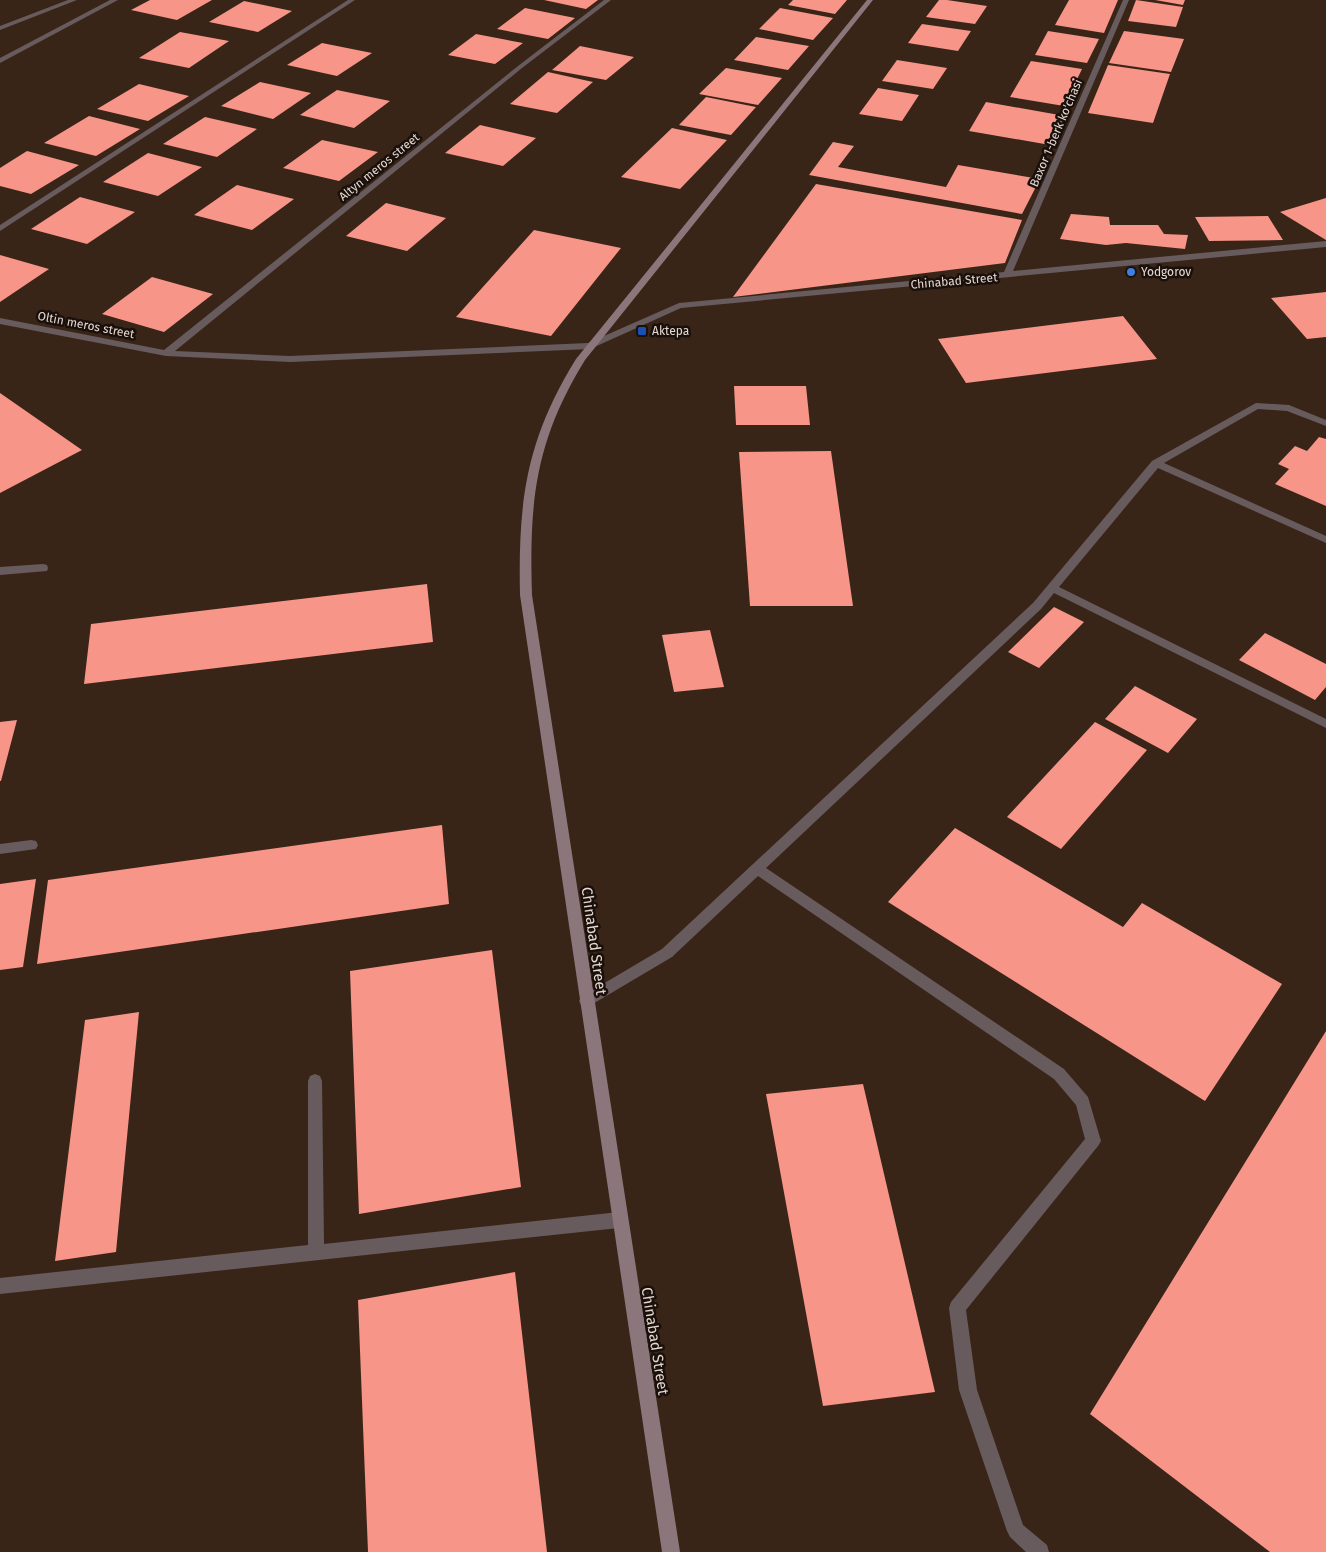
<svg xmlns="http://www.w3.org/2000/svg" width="1326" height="1552" font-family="'Fira Sans',sans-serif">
  <rect width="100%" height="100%" fill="#392418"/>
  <path fill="#f79588" d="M150 0H212L177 20 131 10Z
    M544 0H598L586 9Z
    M793 0H847L835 14 788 5Z
    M939 0H947L987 6 975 24 926 17Z
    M1069 0H1118L1104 33 1055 25Z
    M1136 0 1183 7 1176 27 1128 21Z
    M1155 0H1185L1183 5Z
    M244 1 292 11 258 32 209 22Z
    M525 8 575 18 548 39 497 29Z
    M780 8 833 18 813 40 759 29Z
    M922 24 971 31 958 51 908 43Z
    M1048 31 1099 39 1087 63 1035 55Z
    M1124 31 1184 39 1171 72 1109 63Z
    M180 32 229 41 189 68 139 58Z
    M476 34 523 43 495 64 448 55Z
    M756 37 809 46 788 70 734 60Z
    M322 43 372 53 337 76 287 65Z
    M580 46 634 57 606 80 552 70Z
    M897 60 947 68 933 89 882 81Z
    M1031 61 1082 69 1064 106 1010 97Z
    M1108 65 1170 74 1153 123 1088 113Z
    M726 68 782 78 758 105 699 94Z
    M548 72 593 82 557 113 510 104Z
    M260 82 311 93 273 119 221 106Z
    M139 84 189 96 148 121 97 109Z
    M878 88 919 95 902 121 859 114Z
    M337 90 390 101 354 128 300 115Z
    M706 97 756 107 731 135 679 125Z
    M986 102 1065 116 1050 145 969 131Z
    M89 116 140 129 96 156 44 143Z
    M205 117 257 129 217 157 163 144Z
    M480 125 536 138 503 166 445 153Z
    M672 128 727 140 680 189 621 177Z
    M322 140 378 152 339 181 283 168Z
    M833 142 854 146 838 167 946 187 958 165 1040 179 1022 214 809 175Z
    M27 151 79 165 31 194 0 186V168Z
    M148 153 202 167 158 196 103 182Z
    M816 184 1022 220 1005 263 733 297Z
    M237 185 294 199 252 230 194 215Z
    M80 197 135 212 87 244 31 229Z
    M1326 198V240L1280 212Z
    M386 203 446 218 407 251 346 236Z
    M1071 214 1109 217 1110 225H1158L1164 234 1188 235 1185 249 1126 243 1106 245 1060 239Z
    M1268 216 1283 240 1209 241 1195 217Z
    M534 230 621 248 551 336 456 317Z
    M0 255 49 269 0 302Z
    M152 277 213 294 164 332 102 314Z
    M1326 292V337L1307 339 1271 298Z
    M1123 316 1157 359 966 383 938 339Z
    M734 386H806L810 425H736Z
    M0 393 82 450 0 493Z
    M1319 437 1326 439V506L1275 484 1289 469 1278 464 1295 446 1307 451Z
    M831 451 853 606H750L739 452Z
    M427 584 433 642 84 684 91 624Z
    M1054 607 1084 622 1039 668 1008 652Z
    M710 630 724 687 674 692 662 635Z
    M1265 633 1326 664V687L1315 700 1239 660Z
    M1135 686 1197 719 1168 753 1105 719Z
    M17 720 1 781H0V722Z
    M1095 722 1147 750 1061 849 1007 817Z
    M442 825 449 904 37 964 48 880Z
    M955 828 1123 927 1142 903 1282 984 1205 1101 888 902Z
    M36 879 23 967 0 970V884Z
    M492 950 521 1187 359 1214 350 971Z
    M139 1012 116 1252 55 1261 85 1020Z
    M1326 1031V1552H1270L1090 1414Z
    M863 1084 935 1392 823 1406 766 1094Z
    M515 1272 547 1552H368L358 1300Z"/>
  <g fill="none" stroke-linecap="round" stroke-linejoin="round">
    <path fill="#685b5e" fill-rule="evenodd" d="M68 0H77L0 30V26Z
      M1256 403 1289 405 1326 420V426L1287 411 1258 409 1164 463 1326 536V543L1158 468 1059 587 1326 719V728L1054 593 1041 609 766 868 1064 1069 1088 1097 1101 1141 1098 1146 966 1310 977 1390 1023 1525 1047 1545 1049 1552H1026L1010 1537 1007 1531 959 1390 949 1308 951 1302 1085 1139 1076 1105 1054 1079 758 876 672 957 591 1005 586 1007 581 1005 579 1001 581 997 662 949 1033 603 1152 461Z
      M43 564 47 565 48 568 47 571 0 575V567Z
      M31 840 36 841 38 845 36 849 0 854V844Z
      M315 1074 320 1076 322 1081 324 1244 619 1212 625 1215 627 1220 625 1225 619 1228 0 1294V1278L308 1245V1081L310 1076Z"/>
    <path fill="#685b5e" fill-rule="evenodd" d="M110 0H118L0 63V58Z
      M348 0H355L0 231V225Z
      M604 0H611L522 68 175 351 290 356 588 343 679 303 1004 272 1123 0H1129L1013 271 1326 241V247L681 308 590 349 290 362 166 356 0 324V318L164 350 518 66Z"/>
    <path fill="#8b777b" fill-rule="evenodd" d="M867 0H873L585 360C535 441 529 502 532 595L680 1552H662L520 595C518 501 526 440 576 359Z"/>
  </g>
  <circle fill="#3f7fe0" stroke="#19100b" stroke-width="2" cx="1131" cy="272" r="5"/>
  <rect fill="#1a4fb4" stroke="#19100b" stroke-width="2" x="637" y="326" width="10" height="10" rx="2.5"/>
  <g text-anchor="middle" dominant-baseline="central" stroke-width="5" stroke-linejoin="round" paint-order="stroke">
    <g font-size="12" fill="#e6d7d0" stroke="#19100b">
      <text transform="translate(1056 133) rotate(-67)">Baxor 1-berk ko'chasi</text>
      <text transform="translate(379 167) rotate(-39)">Altyn meros street</text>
      <text transform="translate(954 281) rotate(-5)">Chinabad Street</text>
      <text transform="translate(86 325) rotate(11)">Oltin meros street</text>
    </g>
    <g font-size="12" fill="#e6d7d0" stroke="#19100b" text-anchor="start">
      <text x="1141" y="272">Yodgorov</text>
      <text x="652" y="331">Aktepa</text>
    </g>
    <g font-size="15" fill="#e6d7d0" stroke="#19100b">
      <text transform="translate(594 941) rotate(82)">Chinabad Street</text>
      <text transform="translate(655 1341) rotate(81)">Chinabad Street</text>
    </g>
  </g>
</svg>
